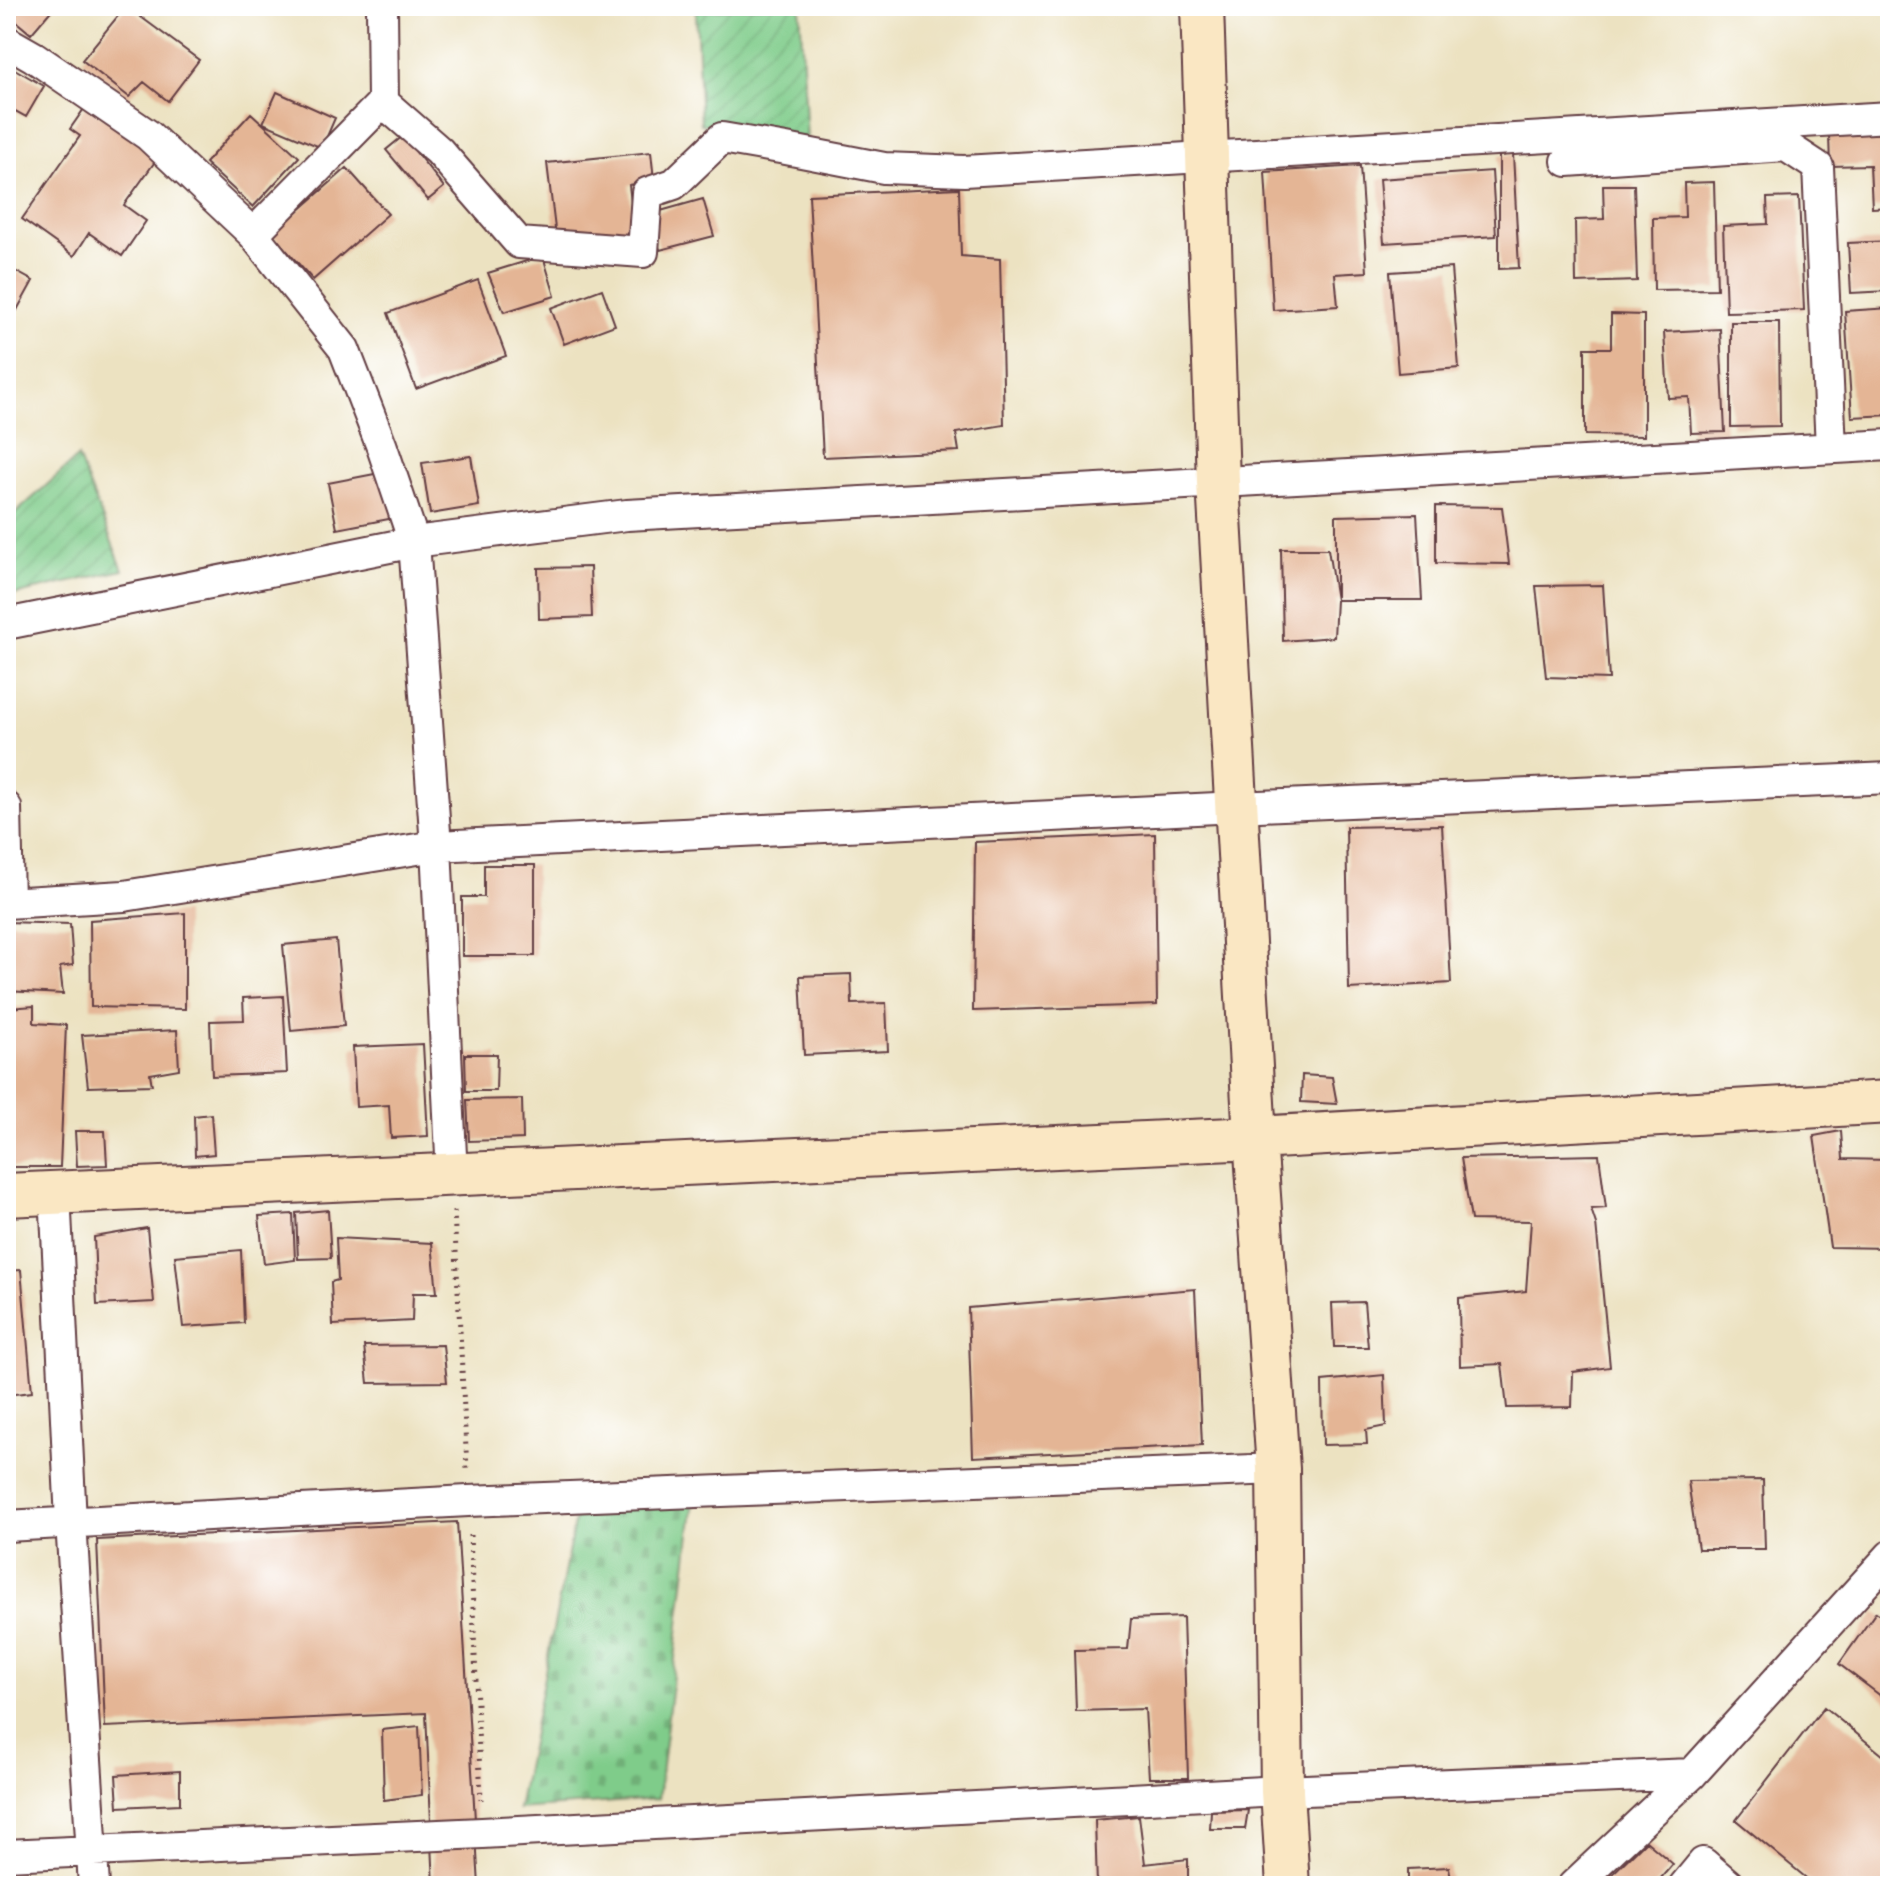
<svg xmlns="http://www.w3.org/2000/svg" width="1896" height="1892" font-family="'IM FELL Double Pica',serif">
  <defs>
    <pattern id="cemetery-stones" width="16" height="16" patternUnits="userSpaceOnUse" patternTransform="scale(2)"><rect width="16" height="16" fill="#7fcc8a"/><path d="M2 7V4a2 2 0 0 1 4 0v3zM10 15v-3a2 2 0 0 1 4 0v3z" fill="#6faf77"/></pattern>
    <pattern id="garden-furrows" width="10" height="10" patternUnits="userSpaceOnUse" patternTransform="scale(2)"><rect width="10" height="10" fill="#7fcc8a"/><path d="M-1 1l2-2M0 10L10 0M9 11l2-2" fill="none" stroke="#6faf77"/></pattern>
  </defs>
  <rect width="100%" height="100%" fill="#fff"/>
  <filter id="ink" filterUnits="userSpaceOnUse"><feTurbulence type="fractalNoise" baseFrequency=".0125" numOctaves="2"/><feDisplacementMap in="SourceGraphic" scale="16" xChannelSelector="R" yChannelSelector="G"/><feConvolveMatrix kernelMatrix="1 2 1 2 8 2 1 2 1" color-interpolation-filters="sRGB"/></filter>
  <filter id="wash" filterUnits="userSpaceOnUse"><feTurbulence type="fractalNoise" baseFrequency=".006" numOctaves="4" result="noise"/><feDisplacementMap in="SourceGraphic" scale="32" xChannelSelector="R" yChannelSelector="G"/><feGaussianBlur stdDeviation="1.8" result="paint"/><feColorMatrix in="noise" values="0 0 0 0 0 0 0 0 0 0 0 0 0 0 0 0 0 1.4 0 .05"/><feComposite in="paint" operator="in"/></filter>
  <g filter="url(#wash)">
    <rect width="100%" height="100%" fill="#ece2c1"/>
    <path fill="url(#cemetery-stones)" stroke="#64765a" stroke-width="2" d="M694 1500 658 1799 518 1809 578 1503Z"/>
    <path fill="url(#garden-furrows)" stroke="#64765a" stroke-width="2" d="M770 6H800L807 140 701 124 696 11Z
      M78 457 123 570 9 596 6 588V522Z"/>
    <g id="blocks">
      <path fill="#e4b595" d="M6 6H55L31 34 6 13Z
        M126 6 199 60 168 101 144 82 129 97 82 60Z
        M6 64 44 86 26 117 6 106Z
        M277 92 335 118 322 148 263 123Z
        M86 106 159 156 124 205 146 221 122 256 89 233 74 256 22 219 80 136 70 129Z
        M251 113 299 157 253 207 205 163Z
        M1890 133V207L1872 208 1870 165 1830 166 1829 135Z
        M403 136 444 187 428 200 386 150Z
        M651 152 654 180 629 185 635 238 556 237 547 163Z
        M1513 154 1519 268 1499 269V156Z
        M1360 166 1367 272 1335 274 1338 306 1273 310 1265 172Z
        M347 168 388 214 313 280 272 234Z
        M1492 171 1496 236 1384 243 1379 179Z
        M1714 182 1717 289 1654 290 1653 218 1685 217 1684 183Z
        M1603 185H1634L1637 281 1576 283 1575 220 1604 219Z
        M959 188 961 256 1000 259 1004 425 956 433 959 451 823 457 809 195Z
        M1799 197 1804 310 1726 312 1723 226 1768 224 1767 198Z
        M703 199 714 236 660 250 650 214Z
        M1890 241V291L1851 293 1848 243Z
        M543 256 555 296 504 312 488 273Z
        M6 266 33 281 6 330Z
        M1451 268 1459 368 1398 373 1390 272Z
        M478 280 506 356 416 389 388 313Z
        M602 289 615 325 564 344 551 308Z
        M1890 308V415L1852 417 1845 311Z
        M1611 314 1644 315V436L1585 435V348H1611Z
        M1731 322H1779L1780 426 1731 427Z
        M1720 329 1725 432 1691 433 1689 397 1668 398 1664 332Z
        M471 456 479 506 430 514 422 463Z
        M385 472 394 518 337 529 328 483Z
        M1436 506 1502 507 1509 564 1436 563Z
        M1417 514 1422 600H1336L1334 637 1283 641 1281 549H1328L1336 600V516Z
        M590 567 592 617 539 619 538 568Z
        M1603 585 1609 679 1546 677 1536 586Z
        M1442 825 1451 983 1349 989 1346 827Z
        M1155 834 1157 1005 973 1011 975 842Z
        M484 865H535V956H462V897H484Z
        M185 913V1009L91 1007 90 920Z
        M6 922 70 924 73 965 60 967 63 994 6 991Z
        M336 940 344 1026 291 1031 283 945Z
        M851 974 852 1004 886 1003 888 1051 804 1055 800 976Z
        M283 996 287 1073 212 1076 210 1021 244 1020 243 998Z
        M6 999H7L9 1008 34 1006V1023L66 1025 60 1167H6V1082L8 1052H6Z
        M177 1030 179 1069 150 1074 152 1085 88 1087 82 1035Z
        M423 1044 428 1136 391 1138 389 1105 356 1107 353 1047Z
        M465 1054H497L496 1091H466Z
        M1302 1075 1332 1077 1337 1104 1301 1102Z
        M522 1099 523 1139 469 1141 467 1100Z
        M211 1114 214 1154 195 1156 194 1116Z
        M75 1131H105L107 1165 77 1166Z
        M1841 1131 1843 1159 1887 1160 1890 1248 1830 1247 1814 1136Z
        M1599 1155 1606 1208 1591 1209 1596 1224 1610 1367 1573 1372 1572 1407 1507 1408 1502 1364 1460 1366 1459 1298 1526 1291 1531 1221 1471 1220 1461 1158Z
        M328 1210 331 1258 298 1259 296 1213Z
        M293 1214 295 1260 264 1264 259 1216Z
        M147 1228 154 1302 97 1305 94 1237Z
        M336 1238 432 1243 437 1293H413L412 1321 333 1325 331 1282 338 1280Z
        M241 1250 244 1323 183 1327 175 1256Z
        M21 1270 32 1392 6 1395V1271Z
        M1195 1289 1202 1445 973 1457 968 1308Z
        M1364 1302 1368 1347H1334L1332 1303Z
        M443 1345 447 1382 368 1383 364 1346Z
        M1384 1375 1386 1426 1366 1430 1367 1444 1323 1445 1322 1381Z
        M1763 1480 1765 1549H1698L1688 1481Z
        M457 1522 479 1886H434L426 1713 105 1727 97 1540Z
        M1876 1612 1890 1622V1703L1839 1664Z
        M1183 1617 1188 1778H1149L1145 1709 1076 1711 1074 1650 1128 1649 1131 1619Z
        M1824 1707 1890 1761V1886H1816L1736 1820Z
        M419 1726 422 1795 384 1800 382 1730Z
        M180 1771V1804L118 1807 116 1775Z
        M1248 1810 1245 1829H1210L1211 1811Z
        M1139 1816 1145 1864 1188 1859V1886H1097L1095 1820Z
        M1646 1841 1673 1864 1654 1886H1600Z
        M1449 1867 1452 1886H1408V1869Z"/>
    </g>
  </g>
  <g filter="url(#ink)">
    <use href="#blocks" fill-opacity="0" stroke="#623c42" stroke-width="2"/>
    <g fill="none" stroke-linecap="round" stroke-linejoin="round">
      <g stroke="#623c42" stroke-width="34">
        <path id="street" d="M382 6 383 102 439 151 519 243 643 252 647 193 674 184 722 138 786 149 884 168 964 171 1890 117
          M6 41 34 57 148 135 253 234 344 349 382 447 414 542 436 846 452 1176
          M1567 161 1786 146 1818 167 1831 448
          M253 234 383 102
          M6 624 414 542 627 515 1890 445
          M6 807 8 903
          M6 903 124 896 436 846 1237 807 1890 778
          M55 1192 71 1522 94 1886
          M6 1526 468 1501 1278 1469
          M6 1855 482 1833 1282 1791 1692 1774 1890 1556
          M1573 1886 1692 1774
          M1684 1886 1703 1863 1730 1886"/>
      </g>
      <g stroke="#623c42" stroke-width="46">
        <path id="secondary" d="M1202 6 1218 482 1255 1138 1278 1469 1282 1791 1288 1886
          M6 1195 1255 1138 1890 1102"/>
      </g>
      <path stroke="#623c42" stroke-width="5" stroke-dasharray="2 6" stroke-linecap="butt" d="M454 1211 467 1469
        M470 1535 481 1800"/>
      <use href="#street" stroke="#fff" stroke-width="30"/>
      <use href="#secondary" stroke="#fae7c3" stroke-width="42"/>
    </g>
  </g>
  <rect width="1896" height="1892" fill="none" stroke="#fff" stroke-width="32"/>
</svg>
